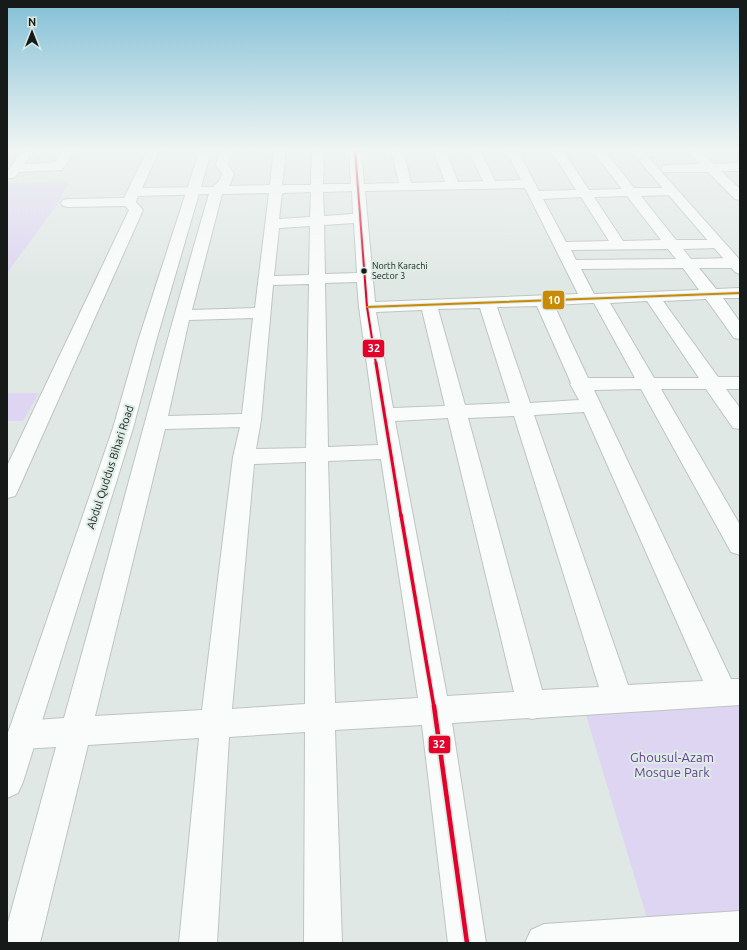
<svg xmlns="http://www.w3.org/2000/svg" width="747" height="950" font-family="Ubuntu,sans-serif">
  <rect width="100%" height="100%" fill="#e0e8e5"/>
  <path fill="#ddd5f1" d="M69 182 56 206 7 273V183Z
    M7 393H39L23 421H7Z
    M740 692V929L652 935 582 702Z"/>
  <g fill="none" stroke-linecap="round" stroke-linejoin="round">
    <g stroke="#bec4c2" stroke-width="2">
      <path id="street" d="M24 149H36L24 164 54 163 64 149H76L62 170 19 172 14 178H7V171Z
        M148 149H160L142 188 213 187 219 181 222 174 216 165 220 149H232L228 165 234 174 229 186 270 185 274 149H286L282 185H311L312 149H324L323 184H351L349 149H361L364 184 399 183 391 149H403L411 183 445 182 433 149H445L458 182 483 181 468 149H480L495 181 521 180 505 149H517L539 191 576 190 550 149H562L589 190 622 189 591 149H603L634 188H676L677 191 676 194 671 195 641 196 676 240H717L722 241 724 244 722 247 717 248 683 249 691 259 734 258 740 261 739 266 734 268H699L716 289 740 288V298H723L740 322V339L734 338 706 299 663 301 718 377H740V389H726L740 408V429L733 428 706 389H661L740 525V555L731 552 641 389 594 390 731 679H740V705L537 718 532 719 528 718 452 723 486 943H448L422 725 335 730 342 943H304L305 732 229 737 217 943H179L199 738 88 745 40 943H7V926L56 747 22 749 11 745 7 735 11 725 22 721 64 718C113 544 158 368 209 194L138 196 136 202 143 210 18 490 15 496 7 498V466L129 210 125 206 68 207 63 206 61 203 63 200 68 199 124 198ZM525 188 578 294 375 302 365 191ZM352 191 353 214 324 216 323 192ZM311 192 310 217 279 219 282 193ZM269 193 255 308 192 310 222 194ZM627 196 661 240 623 241 594 197ZM581 197 609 241 566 242 543 199ZM354 223 357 273 325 274 324 225ZM310 226 309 275 274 276 279 228ZM668 249 676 259 576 260 571 250ZM683 268 699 290 594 294 581 269ZM357 282 359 307 378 445 328 447 325 283ZM309 284 306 448 256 449 261 420 273 285ZM647 301 699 378H654L610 303ZM591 303H594L635 378H588L554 305ZM537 306 571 383 570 384 579 400 530 403 497 307ZM480 308 510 403 465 405 438 309ZM422 310 445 406 393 408 376 312ZM253 318 242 414 168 416 189 320ZM584 412 703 681 628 685 534 415ZM514 416 599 687 542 690 468 418ZM448 418 514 692 447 696 395 421ZM240 427 233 457 202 710 95 716 165 429ZM381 459 418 698 335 703 328 461ZM306 462 305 704 232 709 254 464Z
        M685 149H698L714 164 740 163V171H721L740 189V200L735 199 708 172H663L661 169 663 166 667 165 700 164Z
        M740 911V943H525L531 930 544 924Z"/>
    </g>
    <g stroke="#bec4c2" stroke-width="2">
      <path id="secondary" d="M200 149H212L156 341 133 428 23 782 18 793 7 798V736L113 428 138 341Z
        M629 149H641L740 260V274L735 272Z"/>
    </g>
    <use href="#street" fill="#fafcfb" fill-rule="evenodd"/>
    <use href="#secondary" fill="#fafcfb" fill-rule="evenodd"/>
    <g stroke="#ddece5" stroke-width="4">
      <path id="bus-1-far3" d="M355 149 367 307 376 364"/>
    </g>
    <g stroke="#ddece5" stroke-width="6">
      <path id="bus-1-far2" d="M376 363 401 516"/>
    </g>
    <g stroke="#ddece5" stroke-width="6">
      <path id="bus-1-far1" d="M401 515 434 707"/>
    </g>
    <g stroke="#ddece5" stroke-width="8">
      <path id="bus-1" d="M434 706 467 943"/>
    </g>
    <g stroke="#ddece5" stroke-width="4">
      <path id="bus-2" d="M367 307 740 293"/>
    </g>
    <use href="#bus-1-far3" stroke="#e4002b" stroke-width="2"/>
    <use href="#bus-1-far2" stroke="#e4002b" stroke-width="3"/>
    <use href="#bus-1-far1" stroke="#e4002b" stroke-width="3.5"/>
    <use href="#bus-1" stroke="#e4002b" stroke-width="4.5"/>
    <use href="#bus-2" stroke="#ca8a05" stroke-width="2"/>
  </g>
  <linearGradient id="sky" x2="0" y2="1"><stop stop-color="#83c0d6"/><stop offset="0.53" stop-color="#f1f5f3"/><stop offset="1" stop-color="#f1f5f3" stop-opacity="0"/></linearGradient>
  <rect width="747" height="282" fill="url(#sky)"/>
  <circle fill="#161b19" stroke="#ddece5" stroke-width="1.5" cx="364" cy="271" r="3.5"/>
  <g text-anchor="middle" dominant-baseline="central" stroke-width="4" stroke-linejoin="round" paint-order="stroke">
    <g font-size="9" fill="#161b19" stroke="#ddece5" text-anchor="start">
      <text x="372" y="266">North Karachi<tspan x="372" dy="10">Sector 3</tspan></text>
    </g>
    <g font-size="11" fill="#161b19" stroke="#ddece5">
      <text transform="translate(110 467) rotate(-72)">Abdul Quddus Bihari Road</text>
    </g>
    <g font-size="13" fill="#684094" stroke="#ddece5">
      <text x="672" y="757">Ghousul-Azam<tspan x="672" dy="15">Mosque Park</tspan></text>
    </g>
  </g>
  <g stroke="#ddece5" stroke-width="1.5">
    <rect x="542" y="290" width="23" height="20" rx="4" fill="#ca8a05"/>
    <rect x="362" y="339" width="23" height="19" rx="4" fill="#e4002b"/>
    <rect x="428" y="735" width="23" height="19" rx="4" fill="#e4002b"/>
  </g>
  <g font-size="11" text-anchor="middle" font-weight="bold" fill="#fff">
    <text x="554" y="304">10</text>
    <text x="374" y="352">32</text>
    <text x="439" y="748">32</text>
  </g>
  <rect width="747" height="950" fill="none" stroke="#161b19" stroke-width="16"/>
  <g transform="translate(32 32)" stroke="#ddece5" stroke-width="3" paint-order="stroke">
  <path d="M0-3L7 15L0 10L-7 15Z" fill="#161b19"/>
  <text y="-6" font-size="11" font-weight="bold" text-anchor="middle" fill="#161b19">N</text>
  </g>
</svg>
